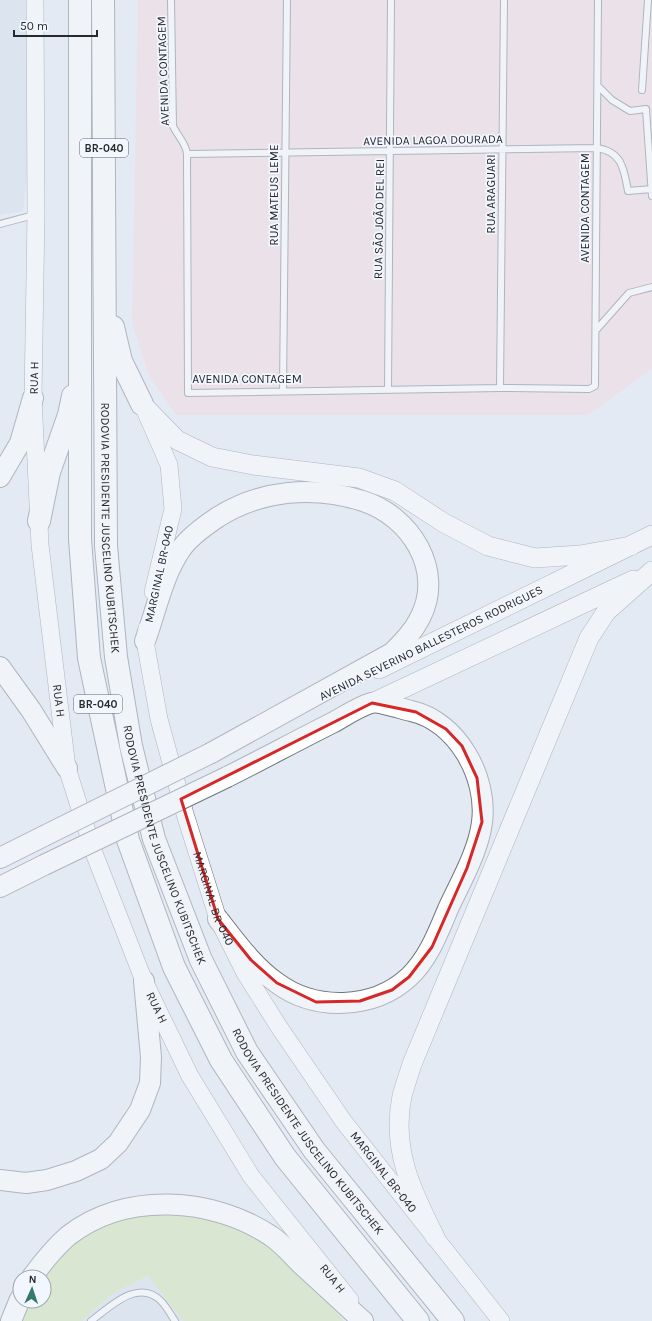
<svg xmlns="http://www.w3.org/2000/svg" width="652" height="1321" font-family="Karla,sans-serif">
  <rect width="100%" height="100%" fill="#e3eaf3"/>
  <path fill="#f2d8dd" d="M138 0H652V369L588 415H176L149 376 132 323Z"/>
  <path fill="#d1ddea" d="M0 0H26L27 171 23 211 0 215Z
    M148 1276 183 1321H82L112 1294Z"/>
  <path fill="#cae3ab" d="M155 1213C173 1214 192 1213 210 1217 268 1230 308 1276 344 1321H183L148 1276 112 1294 82 1321H21L30 1301H44V1277L63 1253 92 1231 121 1218Z"/>
  <g fill="none" stroke-linecap="round" stroke-linejoin="round">
    <g stroke="#71777e" stroke-width="8">
      <path id="service" d="M171 0 173 126C178 137 186 143 187 154L188 393 500 388 589 389 595 386 598 0
        M598 86 612 100 630 111 646 109 652 196
        M642 90 648 0
        M187 154 596 148C622 151 624 169 628 191L652 189
        M0 224 34 215
        M597 329 629 293 652 287
        M500 388 504 0
        M388 390 391 0
        M283 391 287 0
        M91 1321C110 1307 138 1278 161 1301 166 1306 171 1315 175 1321"/>
    </g>
    <g stroke="#71777e" stroke-width="18">
      <g id="secondary">
        <path id="s1" d="M35 0 36 214 33 398 40 545 67 768 94 853 144 981 190 1076 251 1176 350 1300"/>
        <path d="M144 408 169 465 173 509 153 592"/>
        <path id="s2" d="M147 628 145 641 159 719 185 814 218 919 245 973 279 1027 344 1122 501 1321"/>
      </g>
    </g>
    <g stroke="#71777e" stroke-width="20">
      <path id="primary" d="M142 404 177 440 212 457 253 465 359 478 395 491 444 523 488 546 535 558 580 555 631 546
        M379 669 652 535
        M372 703 633 580
        M435 1237C412 1192 391 1149 402 1096 405 1085 409 1074 412 1064L589 638 606 612 652 571"/>
    </g>
    <g stroke="#71777e" stroke-width="22">
      <path id="trunk" d="M0 477 20 443 33 398
        M145 641C156 611 163 575 181 549 190 536 206 525 218 517 261 490 314 485 363 501 410 516 445 570 420 618 413 632 403 642 392 653L211 753
        M0 667 31 710 67 768
        M0 858 44 836
        M0 887 44 865
        M218 919C236 942 253 966 277 983 315 1011 373 1010 409 977 428 959 438 933 448 909 460 883 479 850 482 822 488 777 457 721 411 711 402 709 378 701 371 703 358 707 345 716 334 722 298 740 263 759 227 777
        M0 1180 26 1183 47 1180 76 1171 101 1159 118 1143 140 1110 150 1083 151 1057 144 981
        M32 1277C43 1262 54 1248 68 1236 125 1191 213 1197 271 1236 282 1243 291 1254 300 1263 321 1282 342 1302 363 1321
        M11 1321 20 1299"/>
    </g>
    <g stroke="#71777e" stroke-width="24">
      <g id="motorway">
        <path d="M80 0V539L89 658 128 840 174 967 221 1060 285 1157 418 1321"/>
        <path id="s3" d="M103 0 106 546 116 657 131 746 154 839 201 960 247 1052 314 1150 453 1321"/>
        <path d="M113 327 121 361 142 404"/>
        <path d="M39 521 49 472 69 415 73 396"/>
      </g>
    </g>
    <use href="#service" stroke="#fff" stroke-width="6"/>
    <use href="#secondary" stroke="#fff" stroke-width="17"/>
    <use href="#primary" stroke="#fff" stroke-width="19"/>
    <use href="#trunk" stroke="#fff" stroke-width="20"/>
    <use href="#motorway" stroke="#fff" stroke-width="22"/>
    <g stroke="#71777e" stroke-width="22" stroke-linecap="butt">
      <path id="trunk-bridge" d="M44 836 211 753
        M44 865 227 777"/>
    </g>
    <use href="#trunk-bridge" stroke="#fff" stroke-width="20"/>
  </g>
  <path d="M0 0H652V1321H0ZM372 703 416 712 446 729 462 746 477 778 482 822 467 868 432 947 409 977 392 990 360 1001 316 1002 277 983 251 960 218 919 181 799Z" fill="#e3eaf3" fill-opacity=".55" fill-rule="evenodd"/>
  <path fill="none" stroke="#d62828" stroke-width="3" stroke-linejoin="round" d="M372 703 416 712 446 729 462 746 477 778 482 822 467 868 432 947 409 977 392 990 360 1001 316 1002 277 983 251 960 218 919 181 799Z"/>
  <g text-anchor="middle" dominant-baseline="central" stroke-width="3.5" stroke-linejoin="round" paint-order="stroke">
    <g fill="#f2f7ff" stroke="#64676b" stroke-width="1">
      <rect x="80" y="139" width="48" height="18" rx="3"/>
      <rect x="74" y="695" width="48" height="18" rx="3"/>
    </g>
    <g font-size="11" font-weight="bold" fill="#27292c">
      <text x="104" y="148">BR-040</text>
      <text x="98" y="704">BR-040</text>
    </g>
    <g font-size="12" fill="#27292c" stroke="#f2f7ff">
      <text transform="translate(163 71) rotate(-92)">AVENIDA CONTAGEM</text>
      <text transform="translate(433 140) rotate(-1)">AVENIDA LAGOA DOURADA</text>
      <text transform="translate(491 194) rotate(-90)">RUA ARAGUARI</text>
      <text transform="translate(274 195) rotate(-90)">RUA MATEUS LEME</text>
      <text transform="translate(585 208) rotate(-90)">AVENIDA CONTAGEM</text>
      <text transform="translate(379 219) rotate(-89)">RUA SÃO JOÃO DEL REI</text>
      <text transform="translate(34 378) rotate(-89)">RUA H</text>
      <text x="247" y="379">AVENIDA CONTAGEM</text>
      <text stroke="none"><textPath href="#s3" startOffset="528">RODOVIA PRESIDENTE JUSCELINO KUBITSCHEK</textPath></text>
      <text transform="translate(159 574) rotate(-78)">MARGINAL BR-040</text>
      <text transform="translate(431 643) rotate(-26)">AVENIDA SEVERINO BALLESTEROS RODRIGUES</text>
      <text stroke="none"><textPath href="#s1" startOffset="702">RUA H</textPath></text>
      <text stroke="none"><textPath href="#s3" startOffset="852">RODOVIA PRESIDENTE JUSCELINO KUBITSCHEK</textPath></text>
      <text stroke="none"><textPath href="#s2" startOffset="280">MARGINAL BR-040</textPath></text>
      <text stroke="none"><textPath href="#s1" startOffset="1026">RUA H</textPath></text>
      <text stroke="none"><textPath href="#s3" startOffset="1176">RODOVIA PRESIDENTE JUSCELINO KUBITSCHEK</textPath></text>
      <text stroke="none"><textPath href="#s2" startOffset="604">MARGINAL BR-040</textPath></text>
      <text stroke="none"><textPath href="#s1" startOffset="1350">RUA H</textPath></text>
    </g>
  </g>
  <g transform="translate(32 1289) rotate(3)"><circle r="19" fill="#f2f7ff" stroke="#a1a5ab"/>
  <path d="M0-3L7 15L0 10L-7 15Z" fill="#367869"/>
  <text y="-6" font-size="11" font-weight="bold" text-anchor="middle" fill="#27292c">N</text>
  </g>
  <path d="M14 30v6h83v-6" fill="none" stroke="#27292c" stroke-width="2"/>
  <text x="20" y="30" font-size="12" fill="#27292c" stroke="#f2f7ff" stroke-width="3" paint-order="stroke">50 m</text>
</svg>
